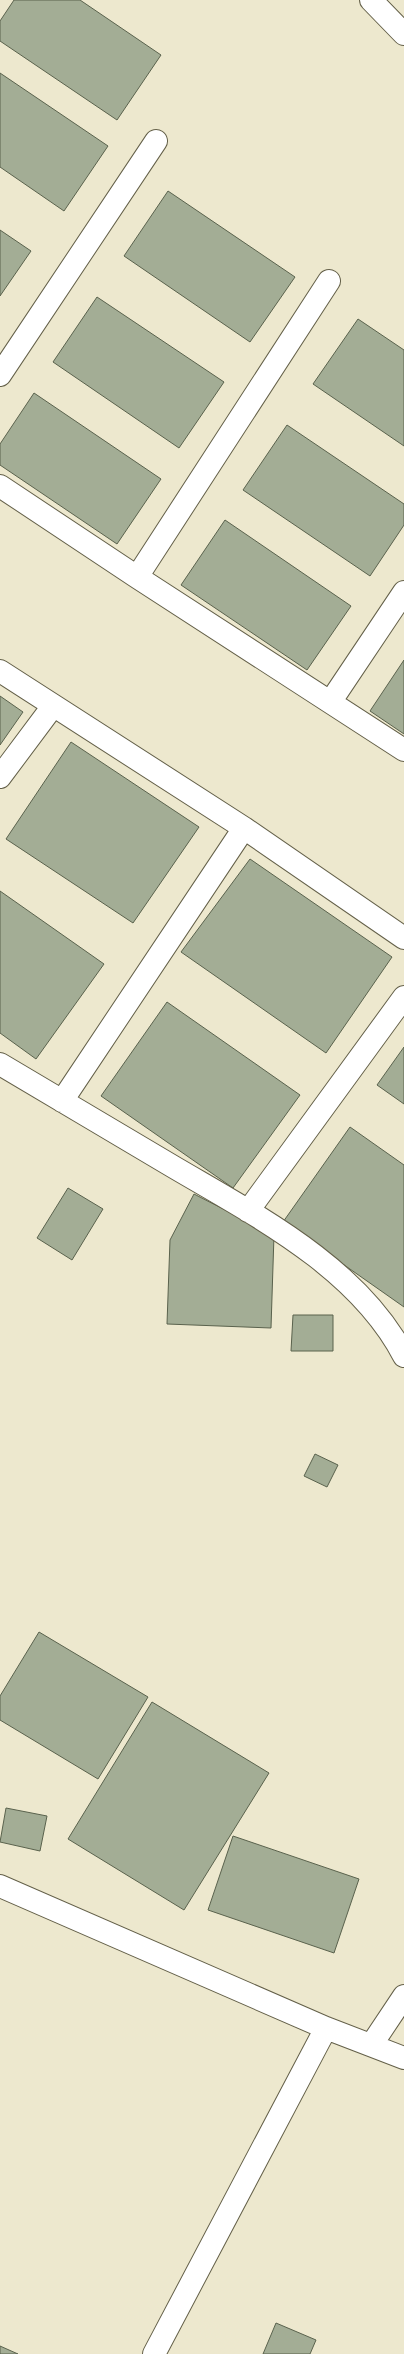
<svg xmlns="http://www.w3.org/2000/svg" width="404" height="2354" font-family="'Alegreya Sans',sans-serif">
  <rect width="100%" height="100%" fill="#ede8ce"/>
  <path fill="#a3ad95" stroke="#5a624d" d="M14 0H80L161 55 117 120 0 41V21Z
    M0 73 108 146 64 211 0 167Z
    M168 191 295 277 250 342 124 256Z
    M0 230 31 251 0 296Z
    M97 297 224 382 179 448 53 362Z
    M358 319 404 350V446L313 384Z
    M34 393 161 479 117 544 0 465V444Z
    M287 425 404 504V525L370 576 243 490Z
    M225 520 351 606 307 670 181 585Z
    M404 660V734L370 711Z
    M0 696 23 712 0 745Z
    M71 742 199 827 133 923 6 839Z
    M250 859 392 957 326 1053 181 952Z
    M0 891 104 964 36 1059 0 1033Z
    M167 1002 300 1095 233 1188 101 1096Z
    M404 1047V1104L377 1085Z
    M350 1127 404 1165V1307L283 1222Z
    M68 1188 103 1209 72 1260 37 1238Z
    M194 1194 274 1235 271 1328 167 1324 170 1240Z
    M293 1315H333V1351H291Z
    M315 1454 338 1465 327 1487 304 1476Z
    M39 1632 148 1697 98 1779 0 1720V1696Z
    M152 1702 269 1773 184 1910 68 1839Z
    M6 1808 47 1816 40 1851 0 1842Z
    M233 1836 359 1879 334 1953 208 1910Z
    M276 2323 316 2340 310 2354H263Z
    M0 2346 18 2354H0Z"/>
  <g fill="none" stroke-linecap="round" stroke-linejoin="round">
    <g stroke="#646049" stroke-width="24">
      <path id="minor" d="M371 0 404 34
        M0 375 156 141
        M0 486 137 577 404 750
        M137 577 329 281
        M0 671 244 828 404 938
        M331 701 404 592
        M0 777 53 706
        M0 1064C57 1098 115 1132 172 1166 255 1215 358 1267 404 1356
        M62 1101 244 828
        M248 1211 404 997
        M0 1886 326 2028 404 2058
        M372 2044 404 1996
        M154 2354 326 2028"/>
    </g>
    <use href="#minor" stroke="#fff" stroke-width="22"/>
  </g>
</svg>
